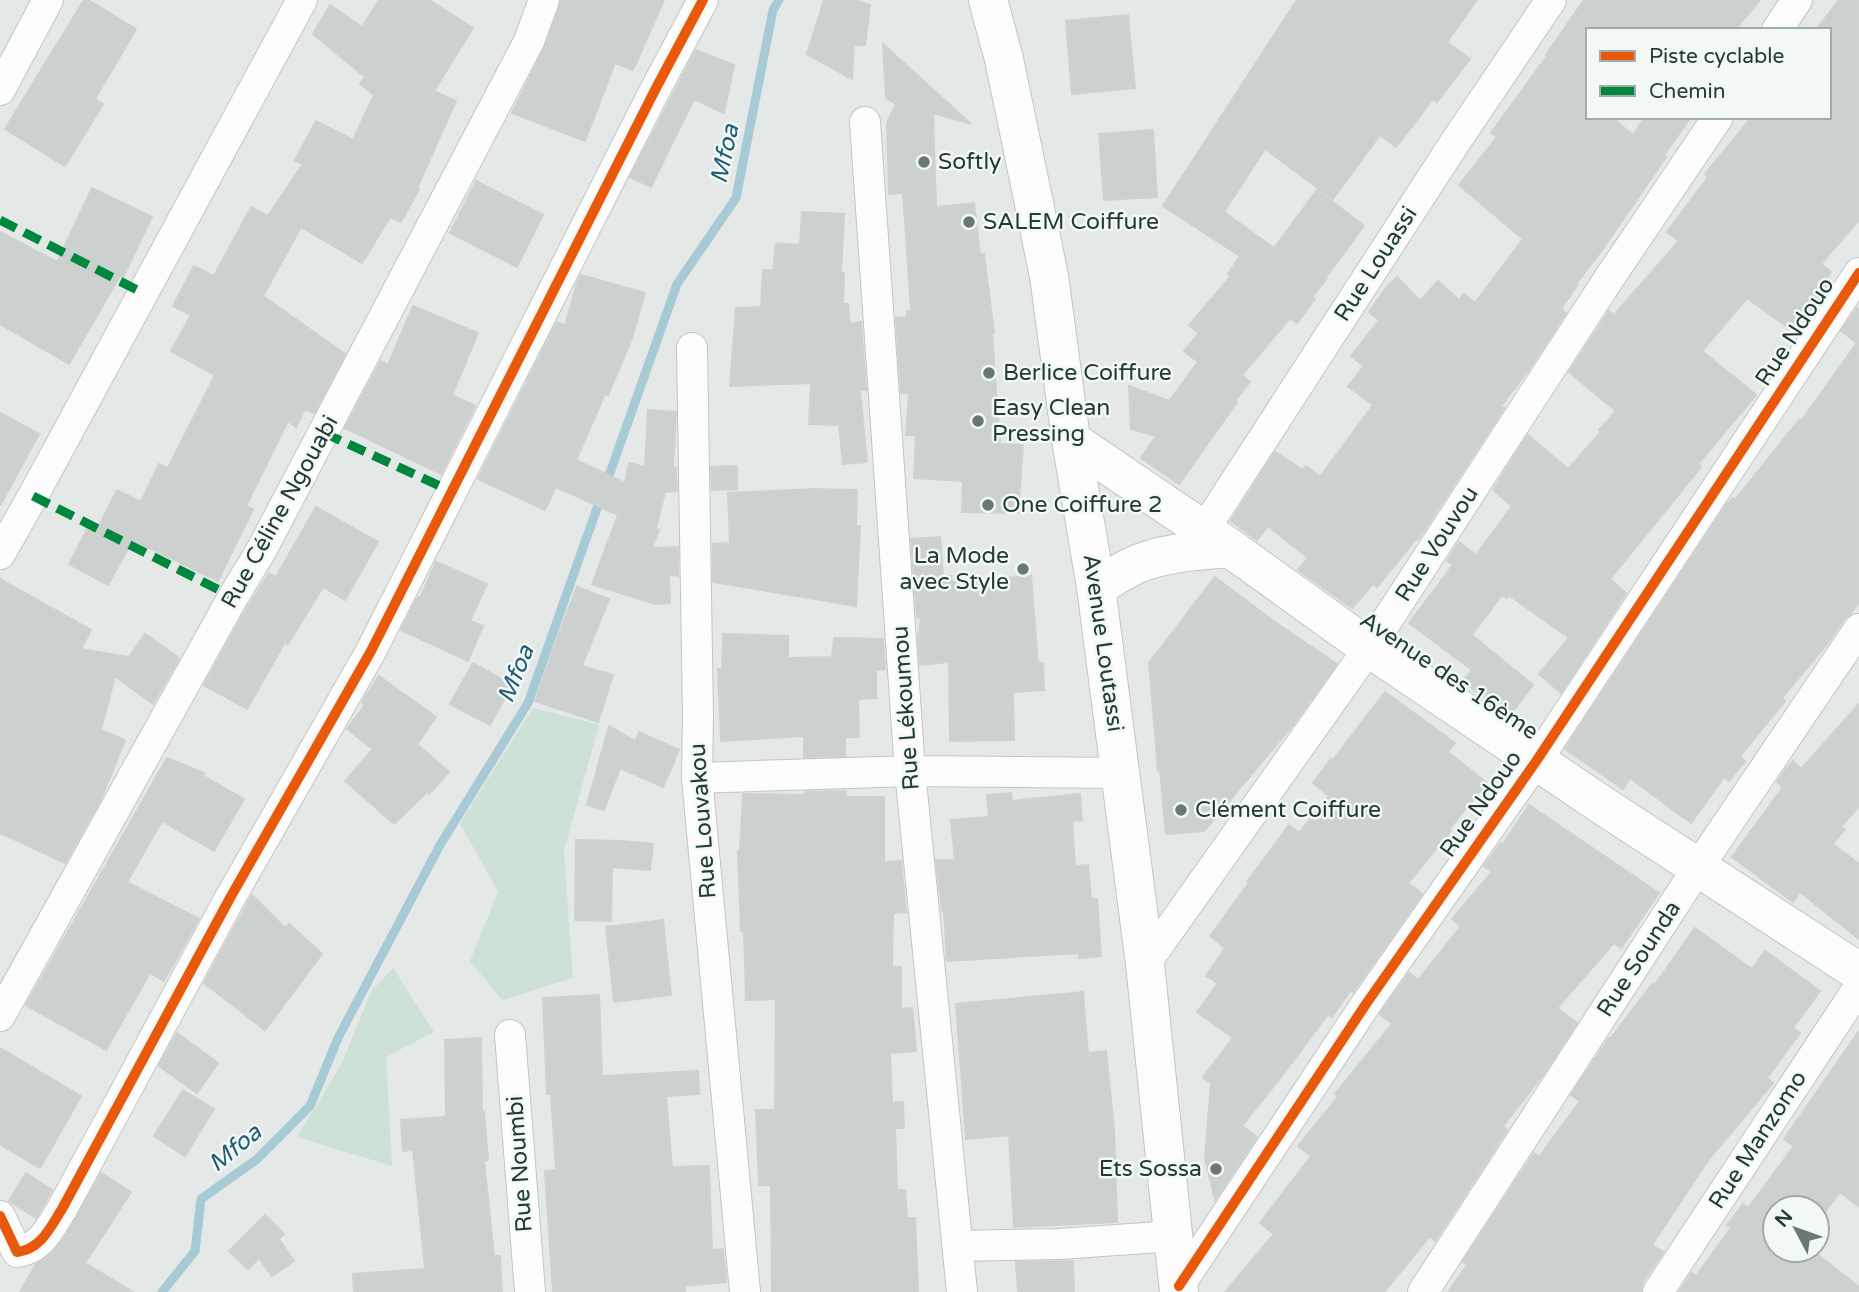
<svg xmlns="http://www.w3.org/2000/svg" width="1859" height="1292" font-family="'Varela Round',sans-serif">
  <rect width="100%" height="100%" fill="#e4e9e7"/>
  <path fill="#cee1d6" d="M533 708 599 725 564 851 573 978 502 1000 470 961 498 892 460 823Z
    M393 968 434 1032 386 1057 392 1166 297 1137 341 1065 371 992Z"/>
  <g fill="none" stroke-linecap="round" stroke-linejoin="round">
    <path stroke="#a8cad5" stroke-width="9" d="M606 484 677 284 736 198 773 10 779 0
      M162 1292 195 1251 201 1199 256 1160 310 1106 338 1038 440 845 528 703 601 497"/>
  </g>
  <path fill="#ccd0cf" stroke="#cdd2d0" stroke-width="2" d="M84 0H88L136 29 95 99 103 104 65 166 5 129Z
    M379 0H429L473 28 434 91 456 101 417 188 419 189 401 222 390 217 362 263 301 227 263 296 345 354 314 413 305 409 296 427 288 421 246 506 253 509 218 581 133 540 108 585 69 564 88 528 96 532 117 490 141 502 159 464 168 468 215 375 171 351 191 315 173 306 194 266 214 276 251 207 268 216 303 164 295 160 316 121 353 140 374 95 360 84 365 77 313 34 330 5 362 27Z
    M561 0H664L633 70 615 63 585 141 512 113 545 47Z
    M824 0H855L870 5 865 45H854L852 79 807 54Z
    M1297 0H1477L1447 42 1470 59 1437 102 1433 99 1396 147 1380 135 1333 199 1265 149 1224 212 1274 248 1317 190 1364 226 1326 277 1327 278 1312 297 1315 299 1297 323 1290 318 1242 375 1250 382 1235 401 1237 402 1179 484 1141 458 1156 436 1131 429 1129 386 1169 401 1198 362 1184 351 1199 333 1189 325 1231 276 1228 274 1240 256 1163 206Z
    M1584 0H1760L1735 30H1588V117H1611L1633 135 1645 117H1691L1664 155 1666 157 1602 250 1577 283 1578 284 1561 309 1566 313 1528 371 1501 406 1504 408 1418 540 1416 539 1377 587 1373 584 1352 608 1298 570 1308 558 1268 526 1257 540 1231 521 1275 452 1303 470 1306 466 1320 477 1373 405 1348 386 1364 366 1351 356 1379 320 1369 312 1386 288 1397 277 1420 301 1438 281 1459 300 1464 294 1475 303 1523 239 1459 185 1497 137 1491 133 1547 56 1546 55Z
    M1839 0H1859V220L1821 264 1831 272 1825 282 1830 286 1813 310 1807 306 1790 329 1747 298 1702 351 1756 395 1698 464 1701 467 1610 579 1626 593 1561 693 1539 674 1569 638 1509 595 1507 598 1502 595 1472 635 1533 685 1509 716 1463 681 1472 670 1409 623 1453 565 1447 561 1459 542 1476 555 1512 506 1493 490 1528 435 1568 469 1601 432 1599 430 1616 411 1569 372 1609 311 1614 315 1679 241 1667 232 1708 177 1705 174 1752 117H1829V30H1816Z
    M1128 15 1135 88 1072 94 1066 21Z
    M883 44 971 124 933 113 936 207 974 203 980 254H984L994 333H992L1000 444 1023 445 1018 513 962 512 963 481 914 478 916 435H906L909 393H901L896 318 907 317V311H911L903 193 889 194 887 123 896 104 886 98Z
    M696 50 734 65 724 113 694 99 651 187 630 177Z
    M1153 130 1157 197 1104 200 1099 134Z
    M476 181 543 215 517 267 450 233Z
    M92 188 152 217 123 277 120 276 69 364 0 324V232L57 262Z
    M802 212 844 214 841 273H844L843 304H848L850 324 861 322 866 390H860L867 462 843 464 839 425 809 424 811 383 730 386 736 308 761 307 763 270H773L776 243 800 245Z
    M581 275 645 293 631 341 608 395 605 394 576 460 625 483 629 463 645 467 648 410 676 412 673 468H676L677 491 665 492 656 529 659 530 652 548 678 547V576L669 574 670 603 655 604 592 584 618 515 556 487 545 510 478 479 557 322 565 326 577 283Z
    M413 306 478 333 452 395 475 406 441 474 345 428 381 361 388 365Z
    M1857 308 1859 310V602L1851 613 1844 619 1828 643 1782 698 1785 701 1740 756 1745 761 1729 781 1724 777 1691 823 1630 778 1623 789 1565 749 1727 504 1733 498 1735 500 1799 420 1801 421 1857 343 1841 331Z
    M0 413 39 434 0 506Z
    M737 466V489L712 490 711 467Z
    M814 489 857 490 856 526H860L856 606 713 582V544L730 543 728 493Z
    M316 507 378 542 345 600 323 587 288 644 285 642 247 709 204 685 248 606 269 573 276 577Z
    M940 537 943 576H951L952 582 1031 576 1038 663H1043L1044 690 1013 692 1014 740 950 741 949 662 920 665 918 639 921 618 917 617 911 539Z
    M436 562 487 584 470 621 483 626 468 661 401 630 418 597 420 598Z
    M1215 577 1279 625 1337 664 1293 725 1204 831 1166 834 1160 770H1158L1149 663Z
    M0 579 91 630 81 649 129 657 145 634 179 658 153 704 115 676 101 730 125 740 102 797 65 863 0 833Z
    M577 587 609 599 582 666 613 675 598 722 535 701 559 633Z
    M723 634 788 636V658L832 657 834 638 883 639 885 669 876 670V698L858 699 859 737H845V756L804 757V736L721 741 718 669H722Z
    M473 663 512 685 490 725 450 704Z
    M379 676 436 717 417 744 449 772 429 794 427 792 394 824 345 781 373 749 347 729 365 705 362 702Z
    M1385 692 1455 743 1448 752 1487 783 1449 829 1451 831 1408 883 1422 894 1353 992 1351 990 1332 1017 1328 1014 1282 1076 1242 1126 1257 1137 1215 1200 1205 1158 1211 1083 1203 1077 1233 1038 1197 1012 1218 983 1206 976 1225 948 1210 936 1249 883 1247 882 1289 825 1299 833 1329 796 1313 783 1331 759 1333 760Z
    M1859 704V806L1841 827 1845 829 1833 844 1859 864V939L1800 892 1793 902 1732 857 1783 787 1777 782 1785 770 1793 761 1801 769Z
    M609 726 635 741 639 732 679 750 663 787 620 768 604 810 587 805Z
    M167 758 204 773 202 775 244 799 214 851 162 821 127 882 199 919 164 981 150 973 106 1050 26 1005Z
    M846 791V797H884V862L901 861 906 912 893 913 892 967H901V1009L912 1008 916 1051 890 1053 892 1103 903 1102 904 1128H895L897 1190H905L907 1218H915L918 1292H772L771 1185H759L756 1110H775L776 999 746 1000 744 931H741L738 851H740L743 794 805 795V792Z
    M1011 793 1012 801 1080 794 1082 820 1072 821 1075 866 1088 865 1091 899H1097L1101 956 1079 958V953L947 961 944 911H942L936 860H955L951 820 989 817 987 795Z
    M1529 805 1659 893 1621 948 1614 943 1557 1008 1577 1023 1543 1075 1503 1126 1507 1130 1435 1241 1430 1236 1384 1292H1225L1274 1234 1260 1223 1311 1156 1298 1146 1338 1097 1335 1094 1392 1024 1380 1014 1409 973 1418 980 1461 926 1452 919 1492 872 1484 866 1501 843 1503 844Z
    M576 840 623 841 653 844 650 870 612 867 611 921 575 920Z
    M252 895 285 928 289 924 322 954 265 1030 204 983Z
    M663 920 671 995 614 1002 606 927Z
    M1695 928 1752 969 1765 951 1820 991 1793 1028 1800 1033 1767 1078 1773 1083 1709 1159 1652 1245 1663 1252 1643 1282 1641 1292H1448L1467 1265 1463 1262 1534 1153 1539 1157 1580 1101 1571 1095 1609 1038 1610 1039 1652 984 1654 986Z
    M1083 992 1088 1053 1106 1051 1114 1128 1117 1222 1014 1227 1009 1135 966 1139 956 1004Z
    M599 995 602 1076 698 1071 699 1094 666 1096 672 1167 709 1166 712 1250 723 1249 726 1282 685 1286V1292H553L545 1171 556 1170 551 1094H547L543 998Z
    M1859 1031V1207L1840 1192 1817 1223V1208H1775V1250H1812L1859 1287V1292H1679L1692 1273 1696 1276 1731 1228 1727 1225 1743 1204 1748 1208 1794 1146 1784 1139Z
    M177 1033 218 1063 197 1093 159 1066Z
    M481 1038 482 1112H484L488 1160H484L494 1256H500L502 1292H354L353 1274 425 1269 413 1150 403 1151 401 1120 446 1117 445 1040Z
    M0 1048 81 1096 40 1168 0 1144Z
    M183 1090 214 1109 185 1156 154 1136Z
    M26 1173 52 1190 36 1218 9 1201Z
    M101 1173 131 1192 85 1263 133 1292H20L36 1264 51 1254 63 1240Z
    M265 1215 284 1234 279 1239 294 1261 272 1276 259 1258 248 1269 229 1251Z
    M1073 1261 1074 1292H1018L1016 1262Z"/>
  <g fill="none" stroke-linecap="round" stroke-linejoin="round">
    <g stroke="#c1c6c4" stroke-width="32">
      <path id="minor" d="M1777 30 1797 0
        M0 90 48 0
        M865 122 910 771 962 1292
        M692 348 698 716 697 778 745 1292
        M1193 547 1454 144 1551 0
        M0 554 33 496 302 0
        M697 778 910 771 1121 773
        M1145 964 1369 648 1610 277 1718 117
        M0 1016 233 597 262 549 529 41 544 0
        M510 1035 530 1292
        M0 1216 17 1252C41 1249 50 1228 62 1209L230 898 371 651 655 90 703 0
        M958 1246 1059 1244 1174 1236
        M1179 1286 1366 1004 1537 760 1859 273
        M1423 1292 1699 866 1859 629
        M1658 1292 1859 987"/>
    </g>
    <g stroke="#c0c6c4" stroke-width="40">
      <path id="secondary" d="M988 0 1004 59 1049 276 1071 440 1096 587 1145 964 1179 1292
        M1071 440 1230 548 1369 648 1608 809 1859 972
        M1096 587C1109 580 1122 571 1135 565 1164 552 1199 551 1230 548"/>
    </g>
    <use href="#minor" stroke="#fbfcfb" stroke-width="30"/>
    <use href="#secondary" stroke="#fbfcfb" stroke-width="38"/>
    <path stroke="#00873e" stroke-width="9" stroke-dasharray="18 9" stroke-linecap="butt" d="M0 220 143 293
      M324 433 451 491
      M33 496 233 597"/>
    <g stroke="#f2f8f6" stroke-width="15">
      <path id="cycleway" d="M0 1216 17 1252C41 1249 50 1228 62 1209L230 898 371 651 655 90 703 0
        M1179 1286 1366 1004 1537 760 1859 273"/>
    </g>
    <use href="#cycleway" stroke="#e8590c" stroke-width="10"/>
  </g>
  <g fill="#677875" stroke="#f2f8f6" stroke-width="2.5">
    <circle cx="924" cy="162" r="7"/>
    <circle cx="969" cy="222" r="7"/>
    <circle cx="989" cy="373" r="7"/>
    <circle cx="978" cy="421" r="7"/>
    <circle cx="988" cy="505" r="7"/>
    <circle cx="1023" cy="569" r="7"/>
    <circle cx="1181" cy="810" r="7"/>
    <circle cx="1216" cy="1169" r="7"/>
  </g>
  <g text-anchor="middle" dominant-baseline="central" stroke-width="5" stroke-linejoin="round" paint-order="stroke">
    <g font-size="23" fill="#233b37" stroke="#f2f8f6" text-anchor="start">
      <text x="938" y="162">Softly</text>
      <text x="983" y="222">SALEM Coiffure</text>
      <text x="1003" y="373">Berlice Coiffure</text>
      <text x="992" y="408">Easy Clean<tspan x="992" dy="26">Pressing</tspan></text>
      <text x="1002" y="505">One Coiffure 2</text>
      <text x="1009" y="556" text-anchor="end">La Mode<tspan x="1009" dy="26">avec Style</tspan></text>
      <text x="1195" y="810">Clément Coiffure</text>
      <text x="1202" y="1169" text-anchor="end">Ets Sossa</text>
    </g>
    <g font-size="23" fill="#233b37" stroke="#f2f8f6">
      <text transform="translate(1376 264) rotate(-57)">Rue Louassi</text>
      <text transform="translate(1795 332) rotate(-57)">Rue Ndouo</text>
      <text transform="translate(280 512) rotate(-61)">Rue Céline Ngouabi</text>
      <text transform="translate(1437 544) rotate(-57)">Rue Vouvou</text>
      <text transform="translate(1103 643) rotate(82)">Avenue Loutassi</text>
      <text transform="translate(1449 676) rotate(34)">Avenue des 16ème</text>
      <text transform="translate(906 708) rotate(-94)">Rue Lékoumou</text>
      <text transform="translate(1481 804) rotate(-55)">Rue Ndouo</text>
      <text transform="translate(703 821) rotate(-94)">Rue Louvakou</text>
      <text transform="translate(1639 959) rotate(-57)">Rue Sounda</text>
      <text transform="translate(1758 1140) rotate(-57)">Rue Manzomo</text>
      <text transform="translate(520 1164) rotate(-94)">Rue Noumbi</text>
    </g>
    <g font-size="24" font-style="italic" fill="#215c73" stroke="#f2f8f6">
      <text transform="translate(725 154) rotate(-78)">Mfoa</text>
      <text transform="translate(516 674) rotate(-68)">Mfoa</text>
      <text transform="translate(235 1148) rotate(-39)">Mfoa</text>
    </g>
  </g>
  <rect x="1586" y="28" width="245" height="91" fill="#f2f8f6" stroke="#9facaa" stroke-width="2"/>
  <rect x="1600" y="51" width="35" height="10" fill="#e8590c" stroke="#9facaa" stroke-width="2"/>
  <text x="1649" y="63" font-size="21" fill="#233b37">Piste cyclable</text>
  <rect x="1600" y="86" width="35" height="10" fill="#00873e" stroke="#9facaa" stroke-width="2"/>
  <text x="1649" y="98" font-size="21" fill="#233b37">Chemin</text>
  <g transform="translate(1796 1229) rotate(311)"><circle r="33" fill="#f2f8f6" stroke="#9facaa" stroke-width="2"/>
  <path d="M0-5L12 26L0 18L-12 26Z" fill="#677875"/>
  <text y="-10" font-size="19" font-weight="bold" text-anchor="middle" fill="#233b37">N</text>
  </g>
</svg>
